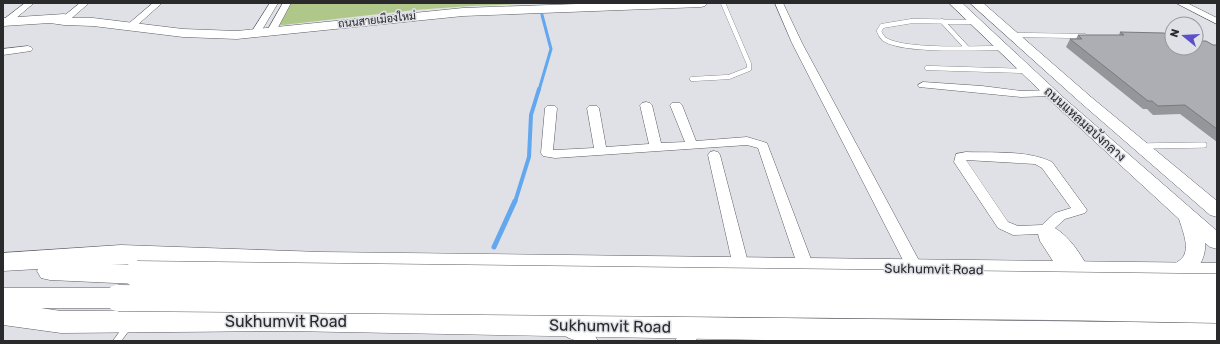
<svg xmlns="http://www.w3.org/2000/svg" width="1220" height="344" font-family="Rubik,Sarabun,sans-serif">
  <rect width="100%" height="100%" fill="#dfe1e7"/>
  <path fill="#afc889" d="M287 3H545L470 6 414 10 274 26Z"/>
  <g fill="none" stroke-linecap="round" stroke-linejoin="round">
    <path stroke="#63a7ee" stroke-width="3" d="M539 90 551 49 542 15"/>
    <path stroke="#63a7ee" stroke-width="4" d="M515 202 529 157 531 115 539 89"/>
    <path stroke="#63a7ee" stroke-width="5" d="M494 247 515 201"/>
    <g stroke="#5d5e63" stroke-width="5">
      <path id="lane-far2" d="M942 21 967 48
        M974 22 912 21 882 26 879 31C880 34 882 37 884 39 902 52 978 48 1002 48
        M1012 35 1085 36
        M927 68 1027 71
        M692 79 729 77 749 69V64L723 3"/>
    </g>
    <g stroke="#5d5e63" stroke-width="6">
      <path id="lane-far1" d="M1143 146 1204 145"/>
    </g>
    <g stroke="#5d5e63" stroke-width="8">
      <path id="lane" d="M117 341 128 326"/>
    </g>
    <g stroke="#5d5e63" stroke-width="1">
      <path id="street" d="M25 3H34L9 24H3V20Z
        M80 3H89L65 24H59L57 22 59 20Z
        M153 3H162L133 29H127L125 27 127 25Z
        M270 3H278L259 35H253L251 33Z
        M283 3H291L275 33H269L267 31Z
        M775 3H783L802 43 923 268 920 272 915 274 910 272 907 268 792 43Z
        M1176 3H1187L1217 18V24Z
        M28 46 31 47 33 49 31 51 3 55V49Z
        M923 82 982 86 1021 91 1051 90 1056 93 1051 96 1021 97 919 87 918 85Z
        M646 102 650 103 652 105 661 143 685 142 670 105 672 103H680L682 105 696 141 747 137 767 143 814 267 811 271 806 273 801 271 798 267 758 148 747 145 555 158 543 156 541 153 545 108 547 106H555L557 108 553 150H555L594 148 587 108 589 106H597L599 108 606 147 649 144 640 105 642 103Z
        M714 151 718 152 720 155 749 266 746 270 741 271 736 270 733 266 708 155 710 152Z
        M966 152C993 153 1027 150 1052 162L1087 210 1085 213 1065 219 1055 228C1071 238 1081 255 1090 271L1087 275 1082 277 1077 275 1074 271 1072 275 1067 277 1062 275 1040 241 1038 234 1013 235 998 228 954 162 956 154ZM966 160 1035 164 1042 168 1071 208 1055 213 1042 225 1018 226 1008 222Z
        M698 321 704 323 706 328 695 341H675C680 332 689 324 698 321Z
        M568 322 595 336 598 341C584 341 567 343 559 329L562 324Z"/>
    </g>
    <g stroke="#5d5e63" stroke-width="1">
      <path id="secondary" d="M605 3H707L705 6 701 7 463 16 237 39 183 37 93 26 64 25 50 23 3 26V18L64 14 68 15 70 18H93L183 29 237 31 463 8Z
        M949 3H962L1064 98 1217 231V249L1210 247 1205 243C1207 262 1190 284 1169 277L1166 272C1170 265 1178 263 1183 257 1190 247 1182 229 1179 219L1054 104Z
        M970 3H983L1091 97 1217 201V217L1210 215 1081 103Z"/>
    </g>
    <g stroke="#5d5e63" stroke-width="1">
      <path id="highway" d="M121 245 321 252 1217 263V283L321 270 111 264H137L146 267 150 274 146 281 137 284 50 280 41 278 37 271 38 269 3 271V253Z
        M3 288H118L128 291 132 298 128 305 118 308H41L61 311 288 309 698 317 1217 323V341H820L288 331 61 333 3 325Z"/>
    </g>
    <use href="#lane-far2" stroke="#fff" stroke-width="4.5"/>
    <use href="#lane-far1" stroke="#fff" stroke-width="5.5"/>
    <use href="#lane" stroke="#fff" stroke-width="7"/>
    <use href="#street" fill="#fff" fill-rule="evenodd"/>
    <use href="#secondary" fill="#fff" fill-rule="evenodd"/>
    <use href="#highway" fill="#fff" fill-rule="evenodd"/>
    <g stroke="#5d5e63" stroke-width="27" stroke-linecap="butt">
      <path id="highway-bridge" d="M137 274 1217 287
        M118 298 1053 307 1217 310"/>
    </g>
    <use href="#highway-bridge" stroke="#fff" stroke-width="26"/>
  </g>
  <path fill="#94969a" d="M1120 32 1172 48 1217 45V142L1180 114 1153 115 1147 109H1143L1066 47 1070 39H1076L1078 35H1119Z"/>
  <path fill="#acaeb3" stroke="#787a7d" d="M1120 32 1164 33 1172 38V48H1196V41H1206L1213 45H1217V129L1185 105 1158 106 1152 101H1148L1070 39H1082L1078 35H1124Z"/>
  <g text-anchor="middle" dominant-baseline="central" stroke-width="3" stroke-linejoin="round" paint-order="stroke">
    <g font-size="11" fill="#2a2a2c" stroke="#dfe1e7">
      <text transform="translate(377 20) rotate(-6)">ถนนสายเมืองใหม่</text>
    </g>
    <g font-size="13" fill="#2a2a2c" stroke="#dfe1e7">
      <text transform="translate(1085 124) rotate(42)">ถนนแหลมฉบังกลาง</text>
      <text transform="translate(934 269) rotate(1)">Sukhumvit Road</text>
    </g>
    <g font-size="16" fill="#2a2a2c" stroke="#dfe1e7">
      <text x="286" y="321">Sukhumvit Road</text>
      <text transform="translate(610 326) rotate(1)">Sukhumvit Road</text>
    </g>
  </g>
  <rect width="1220" height="344" fill="none" stroke="#2a2a2c" stroke-width="8"/>
  <g transform="translate(1184 36) rotate(288)"><circle r="19" fill="#dfe1e7" stroke="#97989c"/>
  <path d="M0-3L7 15L0 10L-7 15Z" fill="#5d4fc8"/>
  <text y="-6" font-size="11" font-weight="bold" text-anchor="middle" fill="#2a2a2c">N</text>
  </g>
</svg>
